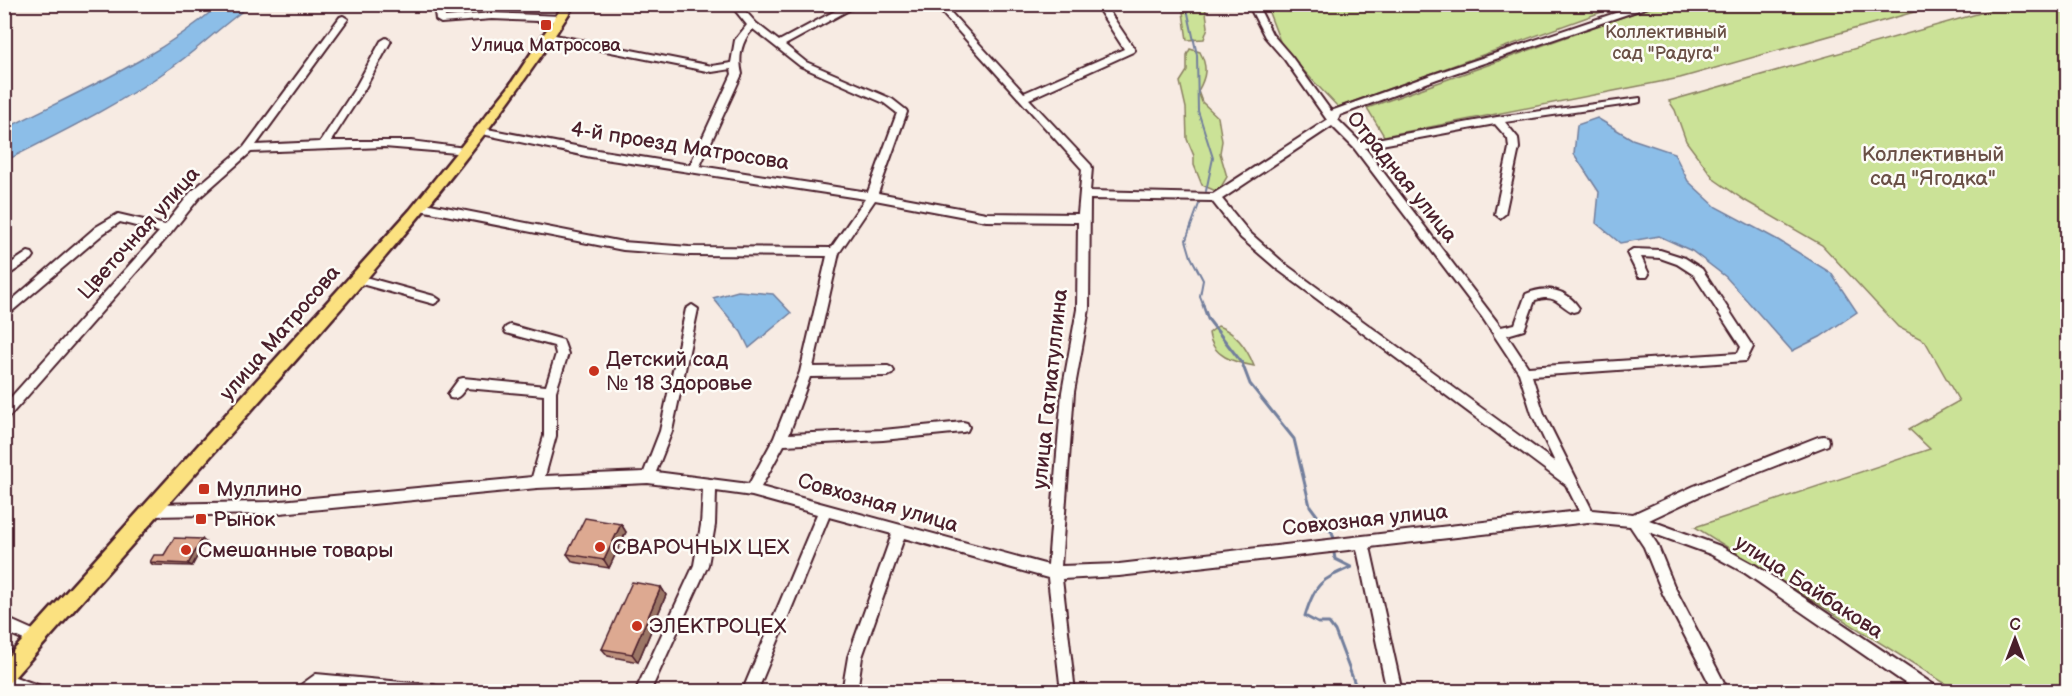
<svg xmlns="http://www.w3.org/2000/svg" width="2072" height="696" font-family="'Balsamiq Sans',sans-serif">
  <rect width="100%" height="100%" fill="#f7ebe3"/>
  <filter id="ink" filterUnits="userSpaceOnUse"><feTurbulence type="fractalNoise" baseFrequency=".0167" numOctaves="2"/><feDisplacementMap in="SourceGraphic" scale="12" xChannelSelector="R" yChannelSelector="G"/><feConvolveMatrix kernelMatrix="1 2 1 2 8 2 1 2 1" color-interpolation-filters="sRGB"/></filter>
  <g filter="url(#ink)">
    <path fill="#cbe297" stroke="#8a8061" stroke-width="1.5" d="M2012 4 2067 5V691H1957L1695 527 1930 449 1909 429 1959 401 1925 341 1898 327 1822 245 1744 200 1715 180 1686 141 1675 110 1669 101Z
      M1182 5H1205L1208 27 1204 39 1187 40Z
      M1266 5H1621L1338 107 1283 49Z
      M1656 5H1939L1680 78 1384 136 1367 108Z
      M1190 49 1200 52C1208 67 1206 77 1198 91L1202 102 1218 117 1222 141 1220 153 1227 177 1218 192 1202 185 1194 165V156L1187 139 1186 108 1180 82 1187 71V55Z
      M1218 326C1237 333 1247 348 1254 366 1234 362 1212 357 1209 333Z"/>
    <path fill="#8cbee8" stroke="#727e9c" stroke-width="1.5" d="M219 5H251C223 24 200 48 172 67 120 104 62 132 5 161V129C79 91 156 60 219 5Z
      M1597 118 1632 139 1674 153 1688 181 1716 207 1778 240 1831 273 1857 312 1820 337 1792 351 1726 277 1692 251 1659 236 1620 243 1596 223 1599 192 1574 154 1577 125Z
      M738 291 773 294 791 313 749 348 741 332 713 298Z"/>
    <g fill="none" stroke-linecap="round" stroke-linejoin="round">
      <path stroke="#727e9c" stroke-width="2" d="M1186 4 1197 55 1198 111 1213 158 1206 191
        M1199 204 1186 240 1191 257 1203 280 1200 296 1204 306"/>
      <path stroke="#727e9c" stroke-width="3" d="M1203 305 1208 319 1242 363 1250 384 1294 439 1310 506 1327 529 1332 532 1334 539
        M1334 553 1335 559 1351 567C1321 580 1315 583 1305 616L1318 623H1329L1335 631 1358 692"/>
      <g stroke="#4a1f2b" stroke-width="4">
        <path id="minor" d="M434 4H443L445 17 492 13 561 16 566 19 561 22 492 19 441 23 436 20Z
          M730 4H739L756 23 779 41 848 4H860L785 45 806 62 892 99 906 110 907 112 878 193 986 213 1078 214 1082 169 934 4H943L1024 93 1124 49 1095 4H1104L1135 50 1133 52 1029 99 1091 165 1092 168 1090 191 1213 194 1327 120 1285 60 1265 37 1248 4H1257L1272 34 1291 56 1331 111 1431 75 1642 4H1657L1437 79 1340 115 1338 120 1360 142 1497 117 1640 98V102L1636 103 1505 122 1518 138 1519 148 1505 214 1500 218 1495 214 1509 148 1508 139 1495 124 1365 148 1501 327 1515 324 1526 294C1546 285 1567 289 1579 308L1577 311 1573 312C1558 305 1556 293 1535 300L1524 330 1507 335 1528 367 1738 353 1741 347 1694 275 1677 264 1660 258 1641 257 1649 274 1647 277H1639L1627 253 1633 249 1660 250 1685 258 1702 269 1753 347 1746 361 1532 376 1544 414 1592 510 1633 514 1694 486 1818 437 1823 436 1828 437 1829 441 1828 445 1704 494 1649 520 1720 546 1755 565 1937 687 1939 692H1918L1745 573 1710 554 1649 532 1657 544 1674 586 1729 692H1714L1663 594 1644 547 1630 526 1588 522 1370 547 1402 692H1387L1357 549 1119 576 1062 579 1075 692H1061L1048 578 904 538 862 657 857 692H842L848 657 892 534 829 517 757 692H742L817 514 752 496 716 491 715 525 708 565 650 692H635L694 565 701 525 703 490 648 483 537 488 270 514 153 516 148 514 146 510 148 506 153 504 270 502 532 477 544 436V395L466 388C461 394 458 400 450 398L448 394 459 379 463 378 546 386 556 354 554 346 506 333 504 330 506 327 510 325 563 340 568 354 556 391V436L545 476 644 472 660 431 686 309 692 305 698 309 672 431 656 472 749 484 774 438 800 372 827 256 689 255 623 250 420 210 415 206 420 202 623 242 689 247 831 248 865 199 591 157 482 134 477 131 482 128 591 149 690 165 732 74 731 69 712 72 550 40 545 37 550 34 712 66 731 63 735 40 747 25ZM753 29 800 66 884 103 897 113 868 192 700 166 742 74C738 58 741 41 753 29ZM1332 126 1354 148 1482 317 1519 373 1532 414 1555 462 1285 264 1249 232 1222 199ZM1090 199 1212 201 1241 238 1277 269 1566 485 1579 511 1119 564 1061 566 1074 392 1089 309ZM875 200 986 221 1078 222 1077 309 1062 392 1048 565 761 487 784 445 883 440 963 432 967 431 969 427 967 423 963 422 883 430 789 434 810 377 888 376 892 374 894 371 892 368 888 366 813 367 839 253Z
          M343 16 348 19 256 145 320 142 354 90 381 41 386 38 391 41 364 90 331 141H411L465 148 470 152 469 154 384 147 251 152 199 198 171 233 8 418 4 419V405L159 232 120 222 104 233 4 318V307L96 227 118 214 165 225 191 192 244 147 340 17Z
          M28 252 32 253 34 256 32 259 4 278V268Z
          M358 275 434 296 440 300 434 304 354 282 352 279Z
          M4 617 42 634 44 639 42 644 37 646 4 631Z
          M4 673 43 687 45 692H16L4 687Z
          M316 674 434 685 439 687 441 692H352L318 688 315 692H296L298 687Z"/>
      </g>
      <g stroke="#4a1f2b" stroke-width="5">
        <path id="major" d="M564 4H575C494 133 396 246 296 360 201 467 106 574 11 681L4 684V661L410 210 508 88Z"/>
      </g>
      <use href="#minor" fill="#fdfcf7" fill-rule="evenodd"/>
      <use href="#major" fill="#fbe180" fill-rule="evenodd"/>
    </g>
    <path fill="#be917d" stroke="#4a1f2b" stroke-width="1.5" d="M621 524 626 532 609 568 573 562 567 554Z
      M205 542 192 566 153 565 150 562 164 555Z
      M661 587 666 595 638 662 608 656 602 649Z"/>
    <path fill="#9b7666" stroke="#4a1f2b" stroke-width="1.5" d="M621 524 626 532 609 568 604 560Z
      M202 539 205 542 192 566 188 564Z
      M661 587 666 595 638 662 632 654Z"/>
    <path fill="#dda991" stroke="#4a1f2b" stroke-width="1.5" d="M585 518 621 524 604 560 567 554Z
      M174 538 202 539 188 564 150 562 154 555H164Z
      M632 582 661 587 632 654 602 649Z"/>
  </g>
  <g fill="#c8321e" stroke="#fdfcf7" stroke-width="2">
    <rect x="540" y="19" width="12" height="12" rx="3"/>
    <circle cx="594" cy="371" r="6"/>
    <rect x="198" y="483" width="12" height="12" rx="3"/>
    <rect x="195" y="513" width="12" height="12" rx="3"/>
    <circle cx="600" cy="547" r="6"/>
    <circle cx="186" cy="550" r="6"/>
    <circle cx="637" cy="626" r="6"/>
  </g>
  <g text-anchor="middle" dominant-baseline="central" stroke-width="5" stroke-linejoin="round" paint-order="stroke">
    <g font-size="18" fill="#6a5046" stroke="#fdfcf7">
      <text x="1666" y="32">Коллективный<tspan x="1666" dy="21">сад "Радуга"</tspan></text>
    </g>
    <g font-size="18" fill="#4a1f2b" stroke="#fdfcf7">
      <text x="546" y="45">Улица Матросова</text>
    </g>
    <g font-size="21" fill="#4a1f2b" stroke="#fdfcf7">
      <text transform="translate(680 146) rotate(9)">4-й проезд Матросова</text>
      <text transform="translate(1402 177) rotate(51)">Отрадная улица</text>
      <text transform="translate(139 233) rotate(-48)">Цветочная улица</text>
      <text transform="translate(280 333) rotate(-49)">улица Матросова</text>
      <text transform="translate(1050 389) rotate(-84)">улица Гатиатуллина</text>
      <text transform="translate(878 503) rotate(16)">Совхозная улица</text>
      <text transform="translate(1365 520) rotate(-6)">Совхозная улица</text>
      <text transform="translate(1809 587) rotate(33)">улица Байбакова</text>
    </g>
    <g font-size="21" fill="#6a5046" stroke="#fdfcf7">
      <text x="1933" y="154">Коллективный<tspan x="1933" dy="24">сад "Ягодка"</tspan></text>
    </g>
    <g font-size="21" fill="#4a1f2b" stroke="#fdfcf7" text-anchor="start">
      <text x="606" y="359">Детский сад<tspan x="606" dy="24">№ 18 Здоровье</tspan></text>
      <text x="216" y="489">Муллино</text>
      <text x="213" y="519">Рынок</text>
      <text x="612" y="547">СВАРОЧНЫХ ЦЕХ</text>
      <text x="198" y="550">Смешанные товары</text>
      <text x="649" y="626">ЭЛЕКТРОЦЕХ</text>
    </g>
  </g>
  <rect width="2072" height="696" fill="none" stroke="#fdfcf7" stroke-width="24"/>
  <rect x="12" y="12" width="2048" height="672" fill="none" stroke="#4a1f2b" stroke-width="2" filter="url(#ink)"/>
  <g transform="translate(2015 639)" stroke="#fdfcf7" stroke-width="4.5" paint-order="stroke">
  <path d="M0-4.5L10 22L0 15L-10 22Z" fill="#4a1f2b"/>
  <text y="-9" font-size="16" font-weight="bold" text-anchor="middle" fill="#4a1f2b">С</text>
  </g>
</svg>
